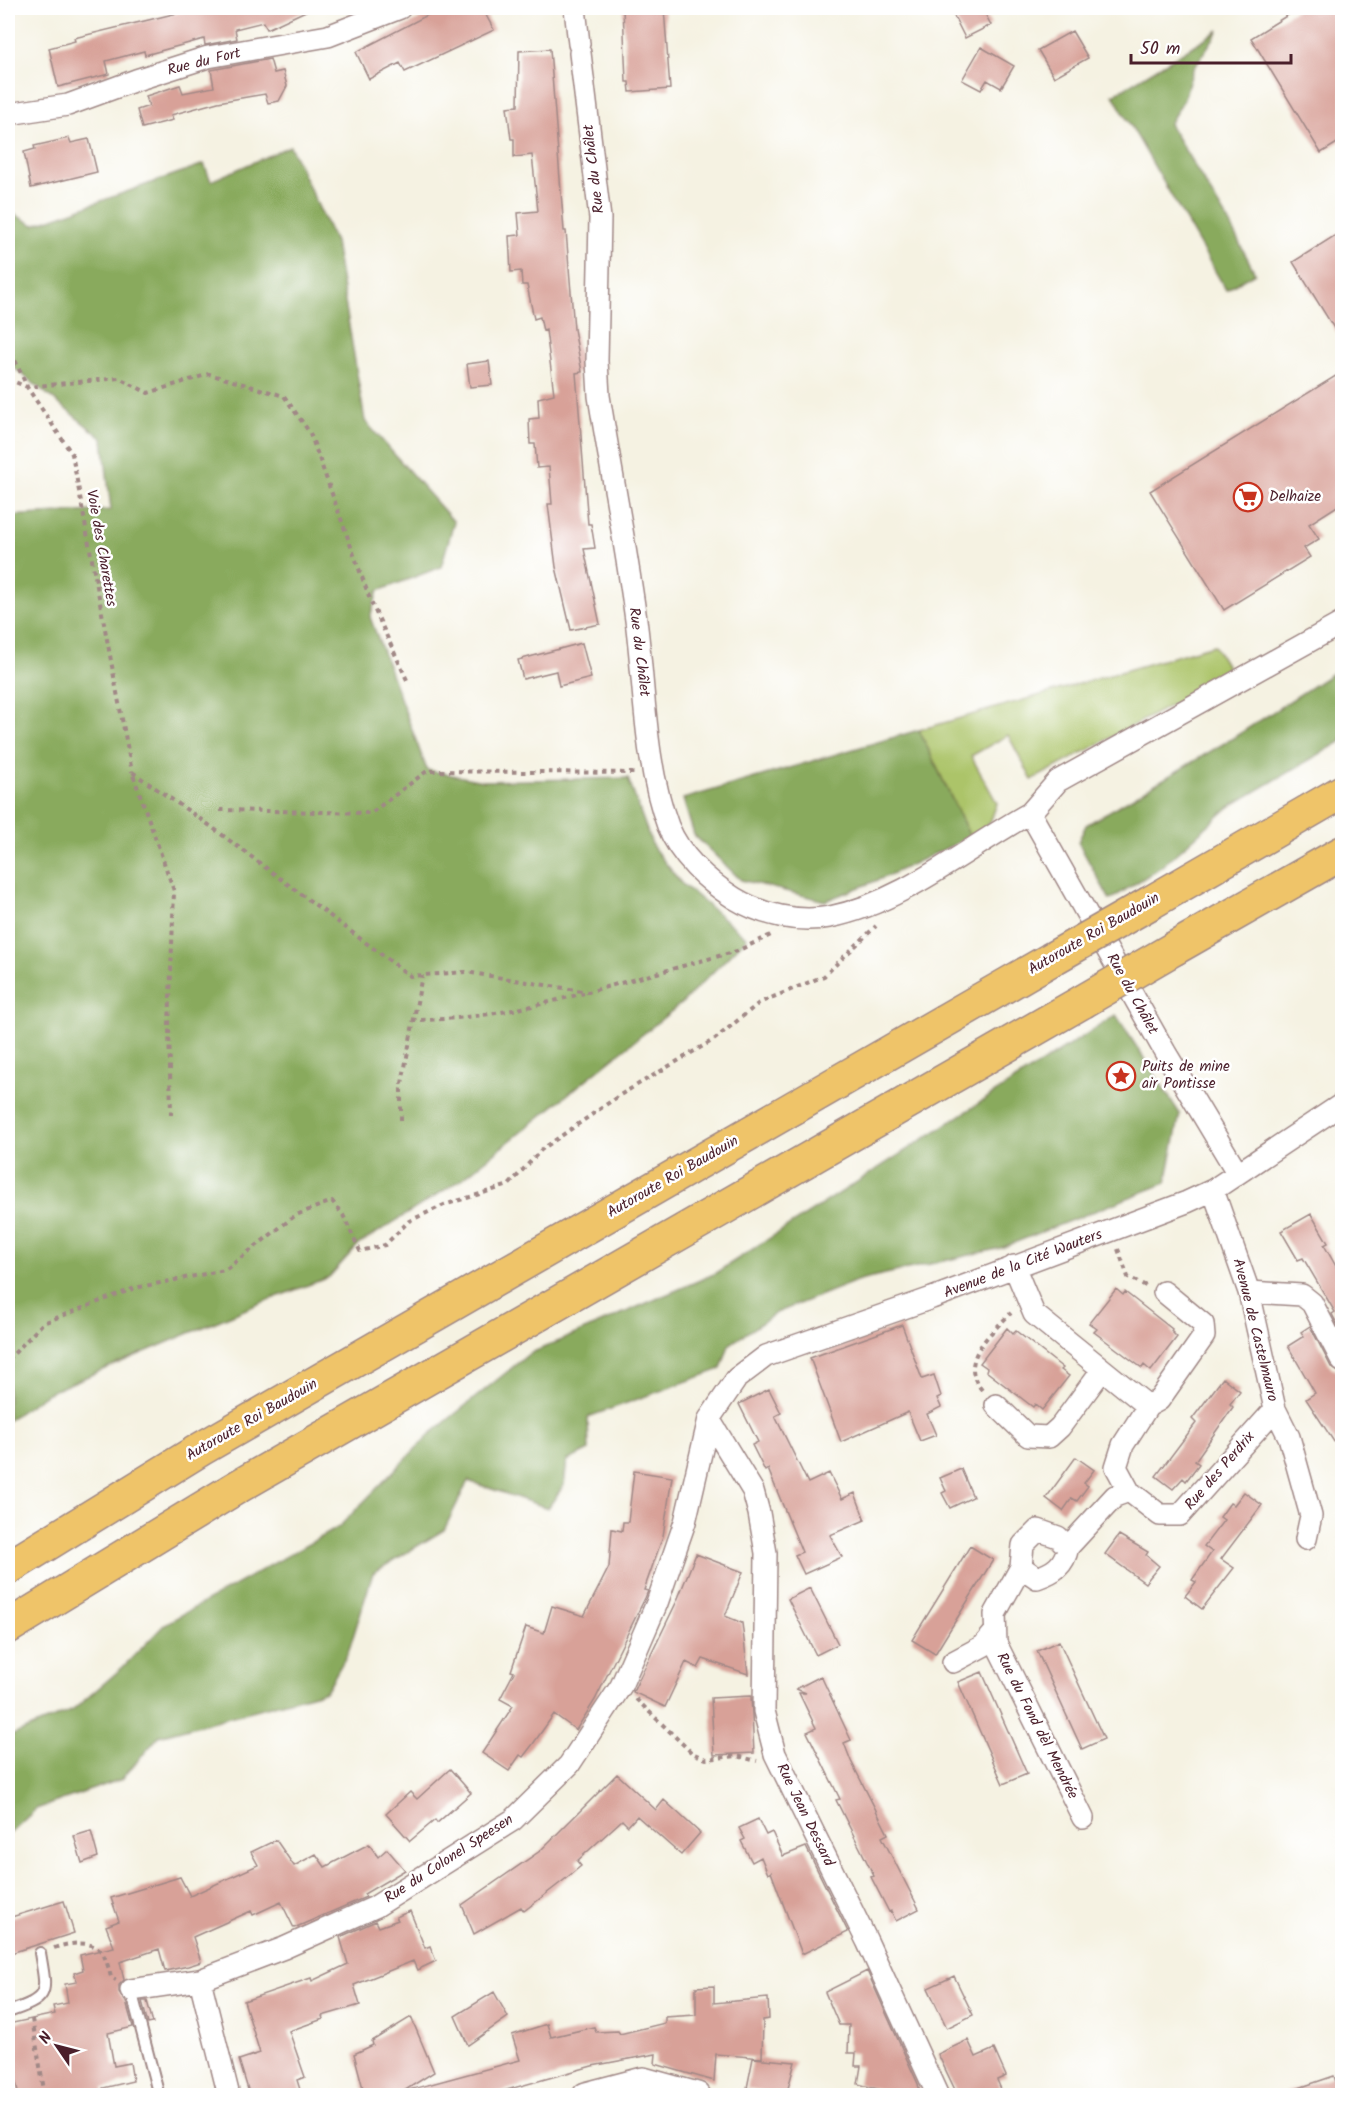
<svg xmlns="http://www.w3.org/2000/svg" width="1350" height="2103" font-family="Kalam,sans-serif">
  <rect width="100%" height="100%" fill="#fff"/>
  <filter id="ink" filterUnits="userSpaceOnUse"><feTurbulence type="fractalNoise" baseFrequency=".0167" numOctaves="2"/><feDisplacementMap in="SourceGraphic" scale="12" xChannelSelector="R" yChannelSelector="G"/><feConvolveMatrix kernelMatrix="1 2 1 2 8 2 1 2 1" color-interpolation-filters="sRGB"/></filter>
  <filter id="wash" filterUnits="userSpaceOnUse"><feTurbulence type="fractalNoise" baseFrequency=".008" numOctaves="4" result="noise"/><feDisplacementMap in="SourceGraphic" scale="24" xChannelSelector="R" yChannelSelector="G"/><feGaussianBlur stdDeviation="1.35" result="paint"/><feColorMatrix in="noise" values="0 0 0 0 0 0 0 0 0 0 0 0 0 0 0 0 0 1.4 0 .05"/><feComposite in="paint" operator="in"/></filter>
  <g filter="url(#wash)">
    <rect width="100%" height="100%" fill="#f5f2e2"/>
    <path fill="#acc469" stroke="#7b724a" stroke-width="1.5" d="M1214 645 1231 673 1032 780 1008 735 971 756 997 803 990 823 970 837 919 730Z"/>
    <path fill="#89aa5d" stroke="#6a6444" stroke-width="1.5" d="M1219 30 1193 69 1184 99 1169 124 1228 221 1255 273 1226 290 1113 95Z
      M290 146 335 242 365 421 454 522 441 567 378 591 370 617 427 770 483 781 628 778 653 847 681 883 747 938 683 1002 461 1180 359 1244 329 1277 258 1304 48 1393 8 1420V516L111 510 103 439 8 363V211L34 225 204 164 211 181Z
      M1342 667V741L1229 807 1161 867 1110 900 1078 842 1086 825 1233 738Z
      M919 730 970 837 883 878 825 901 741 880 694 835 683 799Z
      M1116 1015 1180 1114 1166 1183 1001 1248 859 1280 776 1313 729 1345 721 1369 588 1417 589 1450 567 1461 564 1485 548 1508 468 1481 444 1530 373 1573 348 1653 326 1691 159 1736 122 1779 36 1809 8 1835V1737L73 1710 123 1667 165 1624 339 1527 429 1435 529 1354 714 1274Z"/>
    <g id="blocks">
      <path fill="#d8a198" d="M198 8H312L267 29 263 22 235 29 237 39 205 45 204 39 145 55 144 51 106 61 109 74 58 87 49 48 75 41 74 38Z
        M441 8H482L494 30 405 72 400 63 369 79 356 52Z
        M623 8H664L670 89 630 92 629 82H626Z
        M950 8H982L991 25 965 38Z
        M1299 8H1342V140L1321 153 1251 38Z
        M1072 31 1088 58 1054 77 1038 50Z
        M981 47 1014 66 1001 88 987 80 981 90 962 80Z
        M550 49 564 231H566L574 329 582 372 576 373 588 524H591L595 548 584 549 600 624 571 630 556 567 548 504H552L549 467 537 468 535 444H530L529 419 539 418 538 398 554 394 546 330 543 331 540 317 534 319 527 285H522L521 271 511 272 509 236 520 235 518 213 538 211 532 155 514 157V139H511L507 107 518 106 519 51Z
        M270 59 274 73 283 71 287 86 279 101 268 103 265 94 218 102 171 115 173 120 142 128 137 110 149 106 146 96 180 85 183 93 214 87 211 70Z
        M69 138 71 143 89 139 97 172 31 188 24 152 35 149 34 146Z
        M1342 231V341L1293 262Z
        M489 361 492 385 470 387 467 364Z
        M1342 372V503L1309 524 1319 539 1304 548 1310 557 1224 610 1150 491Z
        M582 643 591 678 559 686 556 671 523 679 518 660Z
        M1311 1214 1328 1243 1324 1245 1342 1277V1334L1332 1314 1335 1312 1303 1258 1298 1260 1281 1231Z
        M1116 1289 1123 1295 1125 1292 1139 1303 1172 1329 1171 1331 1177 1337 1151 1371 1144 1365 1142 1368 1094 1332 1097 1329 1089 1323Z
        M902 1325 922 1379 934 1375 941 1396 937 1398 941 1407 927 1414 936 1435 920 1441 908 1412 841 1442 810 1358Z
        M1310 1326 1331 1367 1342 1374V1454L1306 1399 1315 1393 1288 1346 1304 1336 1301 1332Z
        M1007 1328 1013 1334 1016 1331 1063 1368 1061 1370 1069 1376 1042 1410 1035 1404 1033 1407 986 1371 987 1368 980 1363Z
        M1223 1378 1240 1391 1230 1404 1233 1407 1195 1461 1199 1464 1186 1481 1183 1478 1173 1489 1156 1476 1196 1423 1192 1419Z
        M769 1389 781 1413 775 1416 808 1483 829 1473 842 1499 855 1493 865 1520 830 1535 842 1557 804 1574 795 1555 802 1552 768 1469 765 1471 752 1445 758 1442 739 1404Z
        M1076 1457 1094 1470 1084 1483 1088 1486 1077 1501 1072 1498 1063 1511 1046 1498Z
        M961 1469 973 1497 950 1508 942 1493 946 1491 940 1478Z
        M634 1471 672 1477 663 1536 644 1590 648 1591 645 1598 595 1700 576 1730 554 1714 533 1744 523 1757 520 1755 509 1771 482 1753 513 1706 500 1699 514 1672 511 1671 526 1627 544 1633 552 1606 584 1616 609 1567 612 1529 622 1531 623 1522H628Z
        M1244 1492 1262 1505 1221 1559 1234 1568 1202 1609 1185 1596 1196 1582 1192 1580 1212 1552 1204 1546 1224 1520 1220 1517 1230 1503 1234 1505Z
        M1119 1535 1148 1552 1146 1555 1159 1566 1145 1583 1105 1554Z
        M970 1546 993 1560 935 1654 912 1640Z
        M696 1554 743 1572 725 1616 742 1623 748 1674 703 1659 698 1668 686 1662 665 1707 633 1692 676 1603Z
        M810 1588 838 1644 816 1655 788 1599Z
        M1059 1641 1104 1739 1082 1749 1037 1651Z
        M982 1672 1027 1774 1003 1784 958 1682Z
        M821 1676 851 1740 844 1743 851 1761 888 1834 882 1837 919 1909 896 1921 891 1911 889 1912 871 1877 874 1876 836 1800 840 1799 807 1732 816 1728 799 1693H806L796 1689Z
        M751 1696 754 1753 714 1755 711 1698Z
        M450 1769 471 1793 437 1823 435 1820 410 1841 386 1814 410 1792 417 1799Z
        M617 1774 656 1810 664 1800 700 1833 681 1855 637 1816 628 1826 622 1820 577 1861 581 1866 564 1880 524 1911 521 1907 474 1934 462 1905 540 1851Z
        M758 1819 766 1835 772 1832 783 1856 806 1847 848 1932 802 1954 771 1872 768 1874 761 1857 752 1862 741 1841 745 1839 739 1828Z
        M91 1831 98 1857 82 1863 74 1836Z
        M276 1840 294 1866 316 1854 325 1867 369 1844 378 1857 387 1849 405 1870 364 1894 366 1897 294 1928 281 1902 253 1915 251 1911 193 1937 201 1962 188 1966 165 1971 159 1949 120 1962 124 1980 119 1985V1992L126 2002 133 2027 108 2033 114 2066 130 2063 133 2081 103 2088 104 2096H19L8 2047V2024L55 2014 53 2006 68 2003 65 1984 77 1982 74 1973 83 1970 80 1955 114 1947 106 1926 119 1921 111 1898 180 1877 190 1896 258 1865 251 1852Z
        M64 1901 74 1933 8 1954V1918Z
        M410 1911 425 1948 430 1946 436 1961 417 1970 413 1961 354 1985 360 2005 322 2016 323 2019 289 2031 305 2077 297 2080 302 2096H250L239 2060 260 2053 244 2001 311 1978 312 1981 348 1964 340 1937 376 1921 379 1927 398 1920 396 1917Z
        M867 1971 918 2084 921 2096H883L882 2090 858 2084 861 2066H855L856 2053H848L849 2025H839L825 1992Z
        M954 1976 973 2015 947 2028 928 1988Z
        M714 1986V2003L768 1998 769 2019 763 2020 762 2058 716 2054 714 2081 655 2064 656 2054 592 2066 485 2096H410L409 2090 520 2060 512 2035 547 2024 551 2037 594 2027 596 2032 618 2031 620 2034 665 2023V2017L696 2015V1987Z
        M494 1992 508 2017 468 2045 455 2016Z
        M142 2001H147L153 2023 148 2024Z
        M411 2017 434 2072 396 2096H365L354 2054 373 2045 372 2041Z
        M968 2040 976 2057 994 2049 1006 2076 997 2080 1004 2096H958L938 2054Z
        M753 2058 795 2062 786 2096 747 2088Z
        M1334 2076 1341 2096H1285L1284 2093Z"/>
    </g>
  </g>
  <g filter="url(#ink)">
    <use href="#blocks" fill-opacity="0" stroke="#a08886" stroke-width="1.5"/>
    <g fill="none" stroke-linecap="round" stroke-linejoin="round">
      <g stroke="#a08886" stroke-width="14">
        <path id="service" d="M131 1990 159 2096
          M8 2012C50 1998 47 1994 40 1953"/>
      </g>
      <g stroke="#a08886" stroke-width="24">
        <path id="minor" d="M575 8 579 44
          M580 53 600 218 597 361 599 396C611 471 626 545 636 620 645 687 644 762 668 826 680 856 707 881 734 898 762 915 798 923 830 917 904 902 965 849 1030 813L1165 1052 1237 1172
          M8 114 68 105 136 80 208 57 328 36 400 8
          M1030 813 1058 781 1342 623
          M1213 1190 1249 1292 1275 1409 1289 1437 1311 1516 1306 1539
          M1014 1266 1034 1314 1148 1406 1123 1445 1116 1467 1129 1491
          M1249 1292 1302 1295 1312 1303 1342 1361
          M996 1405 1028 1436 1049 1437 1060 1427 1102 1370
          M1148 1406 1159 1400 1204 1336 1203 1324 1164 1292
          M709 1419 753 1491 759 1513 766 1553 764 1711 775 1754 867 1941 938 2096
          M1068 1547C1064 1566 1054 1572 1037 1578L1021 1567 1023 1545 1038 1530 1058 1537 1068 1547 1115 1496 1129 1491 1160 1515H1180L1275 1409
          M1021 1567 995 1614 996 1643 1083 1818
          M953 1662 983 1646 994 1633
          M200 1980 229 2096
          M131 1990 200 1980 284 1948 375 1907 513 1820 569 1765 621 1686 657 1603 685 1522 709 1419 737 1378 766 1356 932 1298 1187 1202 1213 1190 1342 1104"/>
      </g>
      <g stroke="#a08886" stroke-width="30">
        <path id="tertiary" d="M586 2096 643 2081 697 2096"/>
      </g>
      <g stroke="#a08886" stroke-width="36">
        <path id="motorway" d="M1150 903 1342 792
          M1175 948 1342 853
          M8 1568 201 1449 1050 960
          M8 1627 234 1489 1082 1002"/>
      </g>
      <path stroke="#a08886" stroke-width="4" stroke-dasharray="4.5 4.5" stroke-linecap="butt" d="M8 344 27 387 72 454 132 772
        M8 379 27 387 119 378 148 393 209 374 284 396 310 433 371 602 407 680
        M220 810 371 813 427 771 635 773
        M412 1020C472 1020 526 1009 584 993
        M171 1115 169 1026 174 891 132 772 209 825 410 976 466 972 588 992 737 951 771 935
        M401 1120V1089L422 975
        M1118 1249 1128 1277 1146 1286
        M8 1360 43 1323 135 1288 225 1270 296 1215 332 1201 343 1215 360 1251 385 1245 409 1221 444 1205 509 1185 541 1150 620 1095 715 1039 759 1003 824 976 876 926
        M982 1390C957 1361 990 1334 1011 1313
        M636 1699 692 1753 706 1759 737 1756 757 1761
        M54 1948C67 1943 95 1939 103 1954 107 1961 109 1970 111 1977L116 1980
        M32 2019 45 2096"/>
      <use href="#service" stroke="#fff" stroke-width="10"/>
      <use href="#minor" stroke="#fff" stroke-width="21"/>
      <use href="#tertiary" stroke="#fff" stroke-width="27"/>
      <use href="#motorway" stroke="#efc469" stroke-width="33"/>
      <g stroke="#a08886" stroke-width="36" stroke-linecap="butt">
        <path id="motorway-bridge" d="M1050 960 1150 903
          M1082 1002 1175 948"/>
      </g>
      <use href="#motorway-bridge" stroke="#efc469" stroke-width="33"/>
    </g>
  </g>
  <defs>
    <g id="supermarket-ring" transform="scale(1.5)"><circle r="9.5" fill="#fff" stroke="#c8321e" stroke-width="1.5"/><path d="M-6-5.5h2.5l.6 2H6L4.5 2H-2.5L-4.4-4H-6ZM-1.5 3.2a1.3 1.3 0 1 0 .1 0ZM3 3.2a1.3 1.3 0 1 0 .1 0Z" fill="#c8321e"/></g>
    <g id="sight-ring" transform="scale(1.5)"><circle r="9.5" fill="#fff" stroke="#c8321e" stroke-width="1.5"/><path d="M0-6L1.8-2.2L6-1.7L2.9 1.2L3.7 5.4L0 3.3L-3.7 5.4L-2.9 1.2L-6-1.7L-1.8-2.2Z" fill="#c8321e"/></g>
  </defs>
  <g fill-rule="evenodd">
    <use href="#supermarket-ring" x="1248" y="497"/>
    <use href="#sight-ring" x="1121" y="1076"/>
  </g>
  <g text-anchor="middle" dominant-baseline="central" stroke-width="5" stroke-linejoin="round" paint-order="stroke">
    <g font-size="15" fill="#4a1f2b" stroke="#fff">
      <text transform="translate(204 62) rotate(-14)">Rue du Fort</text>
      <text transform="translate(594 169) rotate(-97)">Rue du Châlet</text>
      <text transform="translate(101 548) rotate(80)">Voie des Charettes</text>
      <text transform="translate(639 652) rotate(83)">Rue du Châlet</text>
      <text transform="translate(1094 934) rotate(-30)">Autoroute Roi Baudouin</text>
      <text transform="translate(1132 994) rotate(61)">Rue du Châlet</text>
      <text transform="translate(673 1177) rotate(-30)">Autoroute Roi Baudouin</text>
      <text transform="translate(1023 1264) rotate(-21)">Avenue de la Cité Wauters</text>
      <text transform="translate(1255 1330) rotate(76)">Avenue de Castelmauro</text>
      <text transform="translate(252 1420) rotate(-30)">Autoroute Roi Baudouin</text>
      <text transform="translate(1220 1471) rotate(-49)">Rue des Perdrix</text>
      <text transform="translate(1037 1726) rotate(63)">Rue du Fond dèl Mendrée</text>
      <text transform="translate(805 1815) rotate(64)">Rue Jean Dessard</text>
      <text transform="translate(449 1859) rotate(-33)">Rue du Colonel Speesen</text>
    </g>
    <g font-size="15" fill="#4a1f2b" stroke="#fff" text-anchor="start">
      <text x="1269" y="497">Delhaize</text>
      <text x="1142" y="1067">Puits de mine<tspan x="1142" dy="17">air Pontisse</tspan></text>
    </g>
  </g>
  <rect width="1350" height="2103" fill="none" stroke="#fff" stroke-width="30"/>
  <g transform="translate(57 2046) rotate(305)" stroke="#ffffff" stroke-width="4.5" paint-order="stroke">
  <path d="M0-4.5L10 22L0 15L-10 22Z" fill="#4a1f2b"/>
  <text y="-9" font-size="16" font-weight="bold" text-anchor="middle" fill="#4a1f2b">N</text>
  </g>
  <path d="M1131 54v9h160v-9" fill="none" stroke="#4a1f2b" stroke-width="3"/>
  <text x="1140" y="54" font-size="18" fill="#4a1f2b" stroke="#ffffff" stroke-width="4.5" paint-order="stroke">50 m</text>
</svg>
